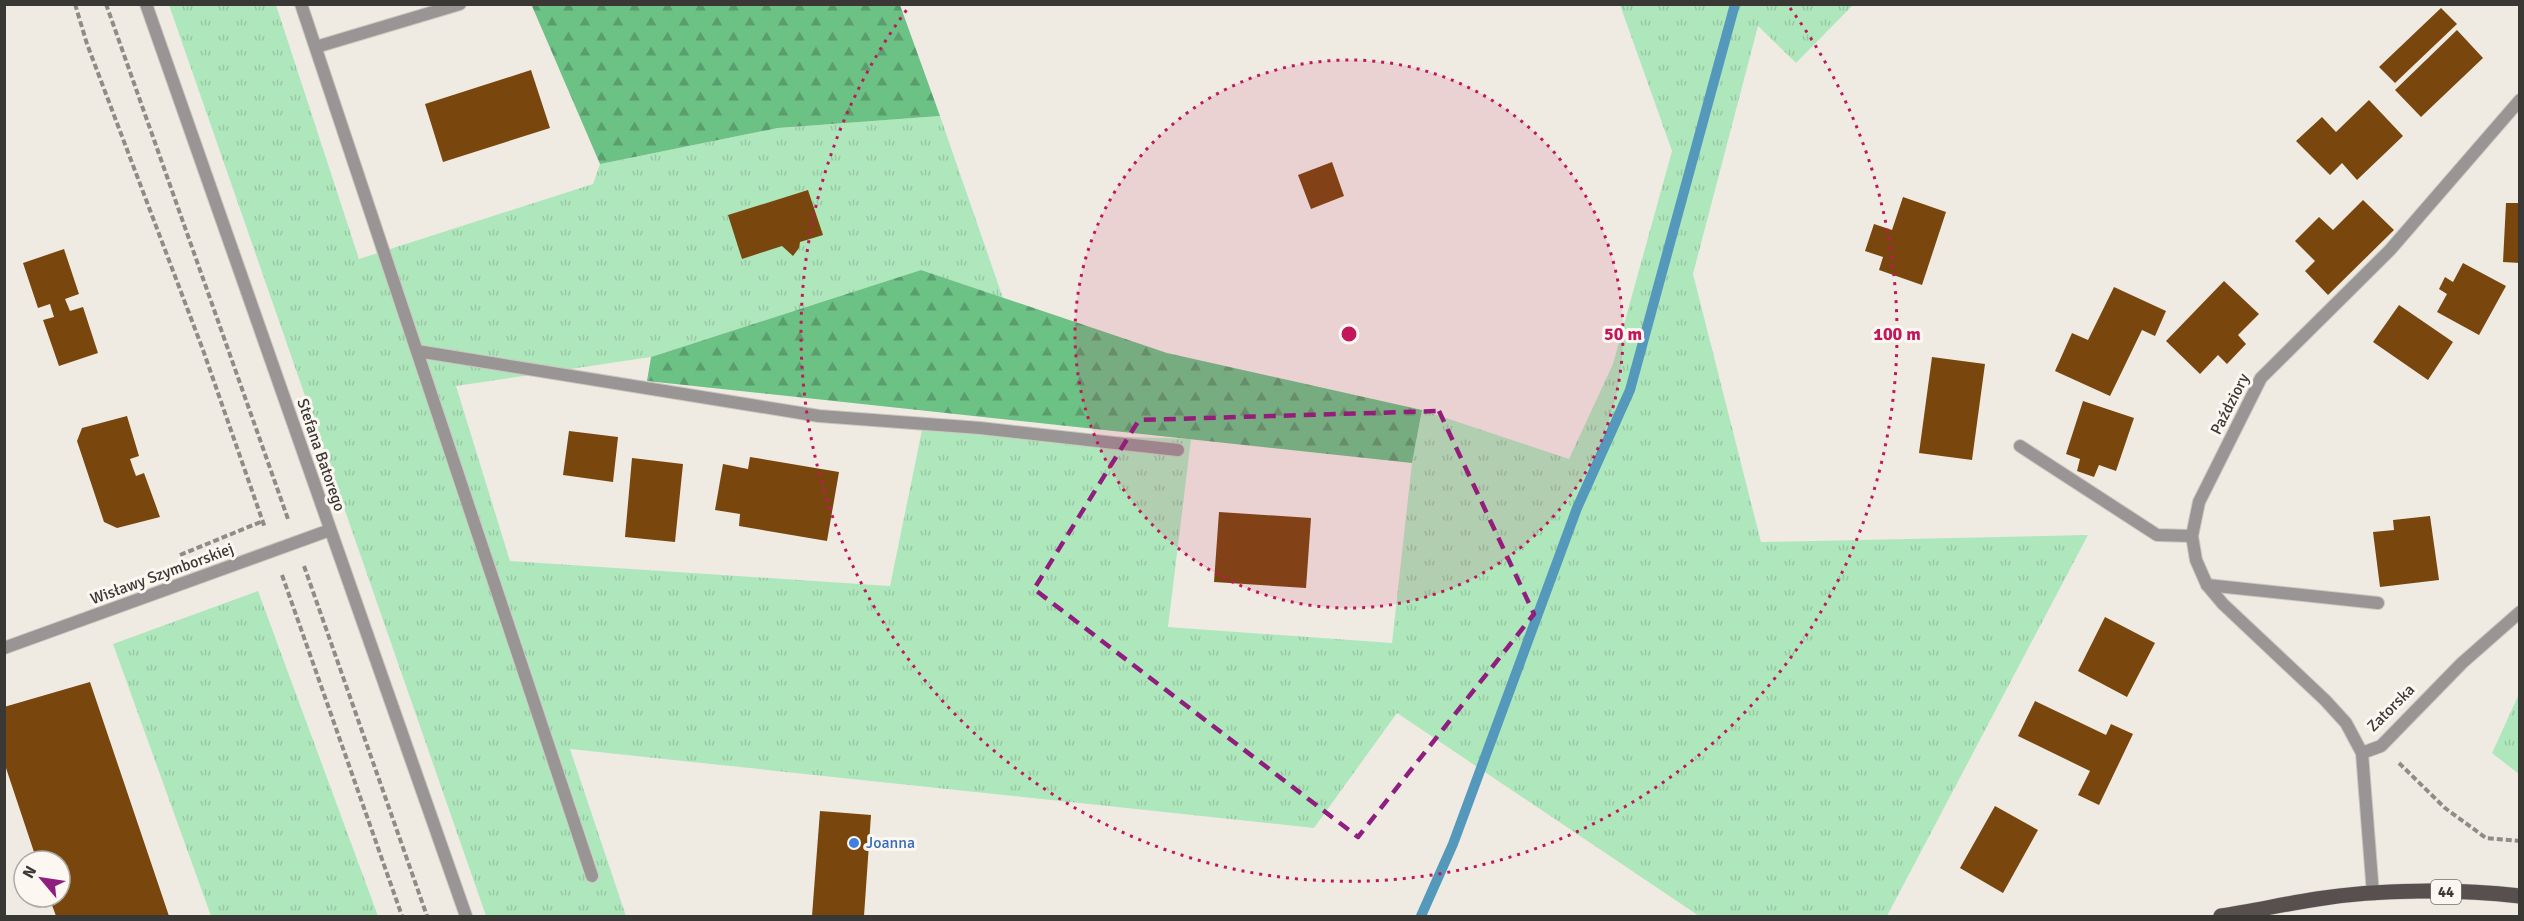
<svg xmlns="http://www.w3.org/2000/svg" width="2524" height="921" font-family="Signika,sans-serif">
  <defs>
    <pattern id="grass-tufts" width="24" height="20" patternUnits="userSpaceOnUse" patternTransform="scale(1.5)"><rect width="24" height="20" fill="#afe7bd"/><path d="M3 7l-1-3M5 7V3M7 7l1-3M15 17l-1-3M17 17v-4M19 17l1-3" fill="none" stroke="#97c7a3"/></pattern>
    <pattern id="forest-firs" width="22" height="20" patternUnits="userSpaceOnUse" patternTransform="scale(1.5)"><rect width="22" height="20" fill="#6cc185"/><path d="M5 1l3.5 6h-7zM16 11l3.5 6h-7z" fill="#5a9e6e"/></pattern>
  </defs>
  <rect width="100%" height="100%" fill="#efebe3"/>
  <path fill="url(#grass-tufts)" d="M169 5H276L359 259 593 184 600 164 778 128 940 116 1003 298 921 270 651 357 456 386 510 561 890 586 922 430 1191 439 1168 627 1392 643 1412 463 1422 410 1569 459 1613 364 1672 151 1620 5H1853L1796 63 1758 26 1693 274 1761 542 2088 535 1887 916H1699L1397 713 1314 828 570 749 626 916H486Z
    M258 591 378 916H211L113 644Z
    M2519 694V774L2492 753Z"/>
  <path fill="url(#forest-firs)" d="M537 4 900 5 940 116 778 128 600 164 532 6Z
    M921 270 1167 353 1422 410 1412 463 647 381 651 357Z"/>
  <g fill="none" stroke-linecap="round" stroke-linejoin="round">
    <path stroke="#5498bc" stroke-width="10" d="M1421 916 1453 844 1577 508 1630 390 1735 4"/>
  </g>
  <path fill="#79470d" d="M2441 8 2457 24 2395 83 2379 67Z
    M2457 30 2483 58 2421 117 2395 90Z
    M531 70 550 128 443 162 425 104Z
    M2369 100 2403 136 2357 180 2342 163 2330 175 2296 141 2322 117 2336 132Z
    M1332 162 1344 196 1311 209 1298 175Z
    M808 190 823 235 800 242 799 248 793 256 782 246 742 259 728 215Z
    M1903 197 1946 212 1922 285 1879 270 1883 257 1865 251 1874 224 1892 230Z
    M2363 200 2394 230 2328 295 2305 271 2315 261 2295 241 2319 217 2333 230Z
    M2506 203H2520V263L2503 262Z
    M64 249 79 294 65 299 70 311 83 307 98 353 59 366 43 320 54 317 50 304 38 308 23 263Z
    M2463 263 2506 286 2479 335 2437 312 2447 294 2439 289 2445 277 2453 282Z
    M2224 281 2259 314 2238 335 2246 344 2227 364 2218 355 2200 374 2166 341Z
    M2114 287 2166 311 2155 336 2142 330 2110 396 2055 371 2072 333 2088 340Z
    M2399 305 2453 342 2428 380 2373 342Z
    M1932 357 1985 364 1972 460 1919 453Z
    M2083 401 2134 418 2116 471 2099 465 2094 477 2077 471 2080 459 2066 454Z
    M127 416 139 456 130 459 133 468 136 476 144 473 160 517 117 528 104 522 77 441 82 428Z
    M569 431 618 437 613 482 563 475Z
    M750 457 839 472 827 541 739 526 740 514 715 510 723 464 748 469Z
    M632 458 683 464 675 542 625 537Z
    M1219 512 1311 518 1306 588 1214 582Z
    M2430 516 2439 580 2380 587 2373 532 2394 530 2393 520Z
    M2105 617 2155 643 2127 697 2078 671Z
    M90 682 169 916H56L49 897H60V861H37L4 762V707Z
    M2035 701 2106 735 2111 724 2133 734 2099 805 2078 795 2090 771 2018 736Z
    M1995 806 2038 830 2003 893 1960 868Z
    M820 811 871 815 864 916H812Z"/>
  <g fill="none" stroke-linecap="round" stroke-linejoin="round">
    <g stroke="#cbc7c0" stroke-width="14">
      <path id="service" d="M301 4 592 876
        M316 47 460 4
        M417 351 819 416 980 428 1178 450
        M2020 446 2157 535 2192 536
        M2207 585 2378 603"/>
    </g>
    <g stroke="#cbc7c0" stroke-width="14">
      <path id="minor" d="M4 648 330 530
        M2362 753 2346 723 2325 700 2223 604 2207 585 2196 560 2192 536 2199 502 2261 378 2390 250 2520 100
        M2373 894 2362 753 2381 746 2462 663 2520 612"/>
    </g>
    <g stroke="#cbc7c0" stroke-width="14">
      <path id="tertiary" d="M146 4 466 916"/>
    </g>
    <g stroke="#cbc7c0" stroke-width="16">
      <path id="primary" d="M2221 916C2253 911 2285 904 2317 899 2378 889 2458 889 2520 896"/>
    </g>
    <path stroke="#8f8c87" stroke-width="4" stroke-dasharray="6 3" stroke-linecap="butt" d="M75 4 87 44 203 350 265 528
      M106 4 288 519
      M180 555 263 521
      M304 566 427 916
      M282 575 402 916
      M2399 763 2445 808 2486 838 2520 841"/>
    <use href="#service" stroke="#999594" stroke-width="12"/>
    <use href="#minor" stroke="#999594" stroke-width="12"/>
    <use href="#tertiary" stroke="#999594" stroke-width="12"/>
    <use href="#primary" stroke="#57504f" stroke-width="15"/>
  </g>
  <path fill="none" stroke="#8f1e7f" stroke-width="4.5" stroke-dasharray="12 8" stroke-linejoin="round" d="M1439 411 1534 614 1358 837 1034 589 1139 420Z"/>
  <circle cx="1349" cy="334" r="274" fill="#c2185b" fill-opacity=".12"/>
  <g fill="none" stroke="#c2185b" stroke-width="3" stroke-dasharray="3 6">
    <circle cx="1349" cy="334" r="274"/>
    <path d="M1790 8A548 548 0 1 1 908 8"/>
  </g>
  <circle fill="#3f7fe0" stroke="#fcf8f1" stroke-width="2" cx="854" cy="843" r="6"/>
  <g text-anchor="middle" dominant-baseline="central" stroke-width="6" stroke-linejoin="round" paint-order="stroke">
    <rect fill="#fcf8f1" stroke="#74726d" stroke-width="1.5" x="2431" y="880" width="30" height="24" rx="4.5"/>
    <g font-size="15" font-weight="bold" fill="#3a3835">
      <text x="2446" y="892">44</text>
    </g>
    <g font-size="16" fill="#3a3835" stroke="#fcf8f1">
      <text transform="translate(2230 404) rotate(-63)">Paździory</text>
      <text transform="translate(321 455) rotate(71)">Stefana Batorego</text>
      <text transform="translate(162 574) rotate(-20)">Wisławy Szymborskiej</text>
      <text transform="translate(2391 708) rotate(-45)">Zatorska</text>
    </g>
    <g font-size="16" fill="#366cbe" stroke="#fcf8f1" text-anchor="start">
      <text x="866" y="843">Joanna</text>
    </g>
  </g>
  <circle cx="1349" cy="334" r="9" fill="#c2185b" stroke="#fcf8f1" stroke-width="3"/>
  <g font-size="18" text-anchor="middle" font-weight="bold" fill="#c2185b" stroke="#fcf8f1" stroke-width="6" stroke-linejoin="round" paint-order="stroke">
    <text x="1623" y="340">50 m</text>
    <text x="1897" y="340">100 m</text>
  </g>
  <rect width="2524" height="921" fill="none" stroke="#3a3835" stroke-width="12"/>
  <g transform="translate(42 879) rotate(299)"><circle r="28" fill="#fcf8f1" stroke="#aeaba6" stroke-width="1.5"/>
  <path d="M0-4.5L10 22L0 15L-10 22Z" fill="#8f1e7f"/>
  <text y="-9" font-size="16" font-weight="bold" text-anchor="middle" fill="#3a3835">N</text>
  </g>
</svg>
